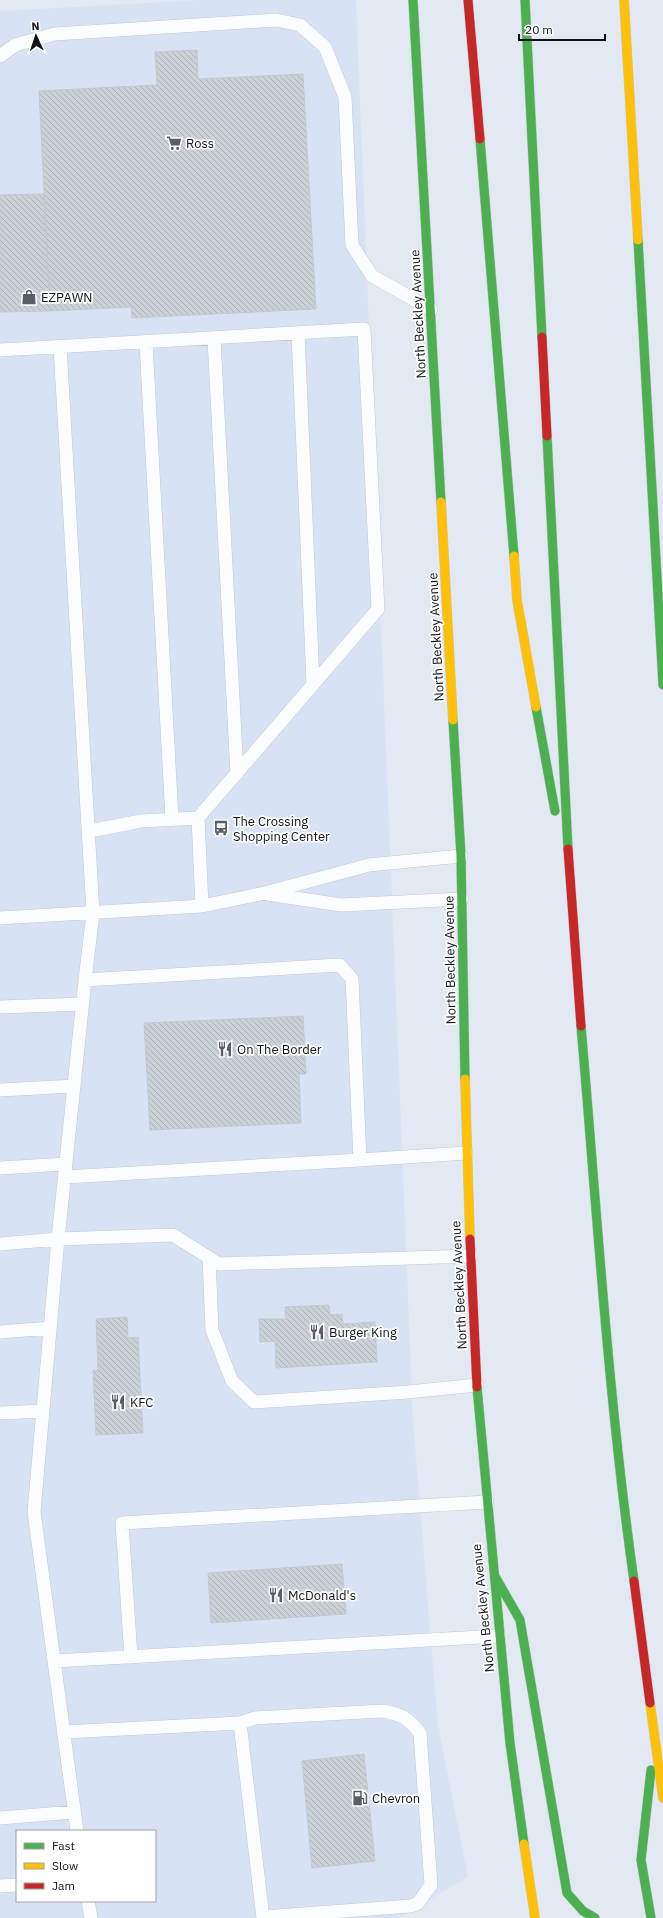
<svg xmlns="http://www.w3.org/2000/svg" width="663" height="1918" font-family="'IBM Plex Sans',sans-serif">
  <defs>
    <pattern id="building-back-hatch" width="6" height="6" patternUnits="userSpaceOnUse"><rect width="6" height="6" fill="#ccd1d8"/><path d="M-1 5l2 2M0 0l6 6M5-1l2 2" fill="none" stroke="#aeb2b9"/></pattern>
  </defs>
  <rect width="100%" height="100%" fill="#e3e9f3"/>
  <path fill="#d7e3f5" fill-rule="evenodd" d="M202 0H356L413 1422 438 1725 468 1877 398 1918H0V11ZM17 1831H155V1901H17Z"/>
  <path fill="url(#building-back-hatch)" stroke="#c3c8d0" d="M197 50 198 79 303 74 316 309 132 318 131 307 50 311 39 91 157 85 155 52Z
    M44 194 50 311 0 312V195Z
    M303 1016 306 1074H299L301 1123 150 1130 144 1023Z
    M329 1305 330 1315 342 1314 343 1324 375 1322 377 1362 276 1368 275 1341 260 1342 259 1319H286L285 1307Z
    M127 1317 128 1338 138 1337 143 1433 96 1435 93 1370H98L96 1319Z
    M342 1564 346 1614 211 1623 208 1573Z
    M364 1754 375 1861 312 1868 302 1761Z"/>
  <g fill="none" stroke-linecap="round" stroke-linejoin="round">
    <g stroke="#c2c7cf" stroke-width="14">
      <path id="lane" d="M0 56 15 45 55 34 276 20 300 25 325 47 345 97 352 245 372 276 431 309
        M298 333 313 683
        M214 339 237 774
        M146 343 172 819
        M60 347 93 913 85 980
        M0 350 364 329 378 609 198 818 202 906
        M90 831 141 821 198 818
        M268 894 341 905 462 899
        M0 918 202 906 265 893 369 865 461 856
        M0 1007 82 1004
        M0 1090 74 1086
        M360 1160 466 1153
        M0 1168 66 1164
        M0 1244 58 1239 85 980 340 965 352 979 360 1160 65 1177
        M209 1258 212 1330 232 1381 254 1402 408 1392 477 1385
        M0 1332 50 1328
        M0 1413 43 1411
        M131 1657 122 1523 487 1502
        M54 1661 499 1636
        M240 1723 255 1718 382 1711C401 1714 408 1718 420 1733L431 1885 418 1903 411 1906 263 1917
        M64 1732 240 1723 263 1918
        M0 1818 74 1812
        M77 1831 34 1512 58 1239 173 1235 219 1264 471 1256
        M0 1886 17 1885
        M88 1901 91 1918"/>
    </g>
    <g stroke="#c2c7cf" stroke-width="10">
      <path id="fast" d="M413 0 441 502
        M525 0 542 337
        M480 139 514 556
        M638 240 663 685
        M547 436 568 849
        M536 707 555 811
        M453 720 461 856 465 1079
        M581 1026C597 1211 608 1397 634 1581
        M477 1387 510 1743 524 1844
        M496 1578 520 1620 567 1893 583 1911 595 1918
        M651 1770 641 1860 651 1918"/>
    </g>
    <g stroke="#c2c7cf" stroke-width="10">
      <path id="slow" d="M624 0 638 240
        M441 502 453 720
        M514 556 517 600 536 707
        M465 1079 470 1239
        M650 1703 663 1798
        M524 1844 535 1918"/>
    </g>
    <g stroke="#c2c7cf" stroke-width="10">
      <path id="jam" d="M468 0 480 139
        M542 337 547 436
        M568 849 581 1026
        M470 1239 477 1387
        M634 1581 650 1703"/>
    </g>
    <use href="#lane" stroke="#fbfcfd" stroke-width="13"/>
    <use href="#fast" stroke="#4caf50" stroke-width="9"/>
    <use href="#slow" stroke="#ffc107" stroke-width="9"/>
    <use href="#jam" stroke="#c62828" stroke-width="9"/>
  </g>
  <defs>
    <g id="supermarket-bare" transform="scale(1.2)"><path d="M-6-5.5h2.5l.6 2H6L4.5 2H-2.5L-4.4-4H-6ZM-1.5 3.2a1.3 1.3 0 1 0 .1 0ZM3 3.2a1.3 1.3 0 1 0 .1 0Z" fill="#595d64" stroke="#fff" stroke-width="2.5" paint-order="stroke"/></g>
    <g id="shop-bare" transform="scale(1.2)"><path d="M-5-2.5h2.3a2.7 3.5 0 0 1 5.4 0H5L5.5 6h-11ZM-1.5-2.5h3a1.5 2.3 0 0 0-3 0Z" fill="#595d64" stroke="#fff" stroke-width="2.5" paint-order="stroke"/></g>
    <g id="bus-bare" transform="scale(1.2)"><path d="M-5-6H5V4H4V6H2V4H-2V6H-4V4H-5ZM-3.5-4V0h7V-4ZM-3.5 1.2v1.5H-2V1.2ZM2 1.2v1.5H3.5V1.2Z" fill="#595d64" stroke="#fff" stroke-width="2.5" paint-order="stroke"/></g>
    <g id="restaurant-bare" transform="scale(1.2)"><path d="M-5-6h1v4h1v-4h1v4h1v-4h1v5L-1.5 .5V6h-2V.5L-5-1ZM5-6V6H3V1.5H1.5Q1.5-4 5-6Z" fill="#595d64" stroke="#fff" stroke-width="2.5" paint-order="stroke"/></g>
    <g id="fuel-bare" transform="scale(1.2)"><path d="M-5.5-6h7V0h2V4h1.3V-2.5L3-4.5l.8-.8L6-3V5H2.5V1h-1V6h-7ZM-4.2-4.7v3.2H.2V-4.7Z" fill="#595d64" stroke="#fff" stroke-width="2.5" paint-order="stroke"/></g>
  </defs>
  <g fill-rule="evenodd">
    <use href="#supermarket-bare" x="174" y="143"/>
    <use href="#shop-bare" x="29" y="297"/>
    <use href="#bus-bare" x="221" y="828"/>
    <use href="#restaurant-bare" x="225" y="1049"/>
    <use href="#restaurant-bare" x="317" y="1332"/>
    <use href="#restaurant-bare" x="118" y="1402"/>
    <use href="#restaurant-bare" x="276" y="1595"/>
    <use href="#fuel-bare" x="360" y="1798"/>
  </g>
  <g text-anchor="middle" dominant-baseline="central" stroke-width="3.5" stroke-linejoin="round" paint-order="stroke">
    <g font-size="13" fill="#0e1217" stroke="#fff" text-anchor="start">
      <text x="186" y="143">Ross</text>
      <text x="41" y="297">EZPAWN</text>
      <text x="233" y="821">The Crossing<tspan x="233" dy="15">Shopping Center</tspan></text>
      <text x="237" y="1049">On The Border</text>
      <text x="329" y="1332">Burger King</text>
      <text x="130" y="1402">KFC</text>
      <text x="288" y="1595">McDonald's</text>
      <text x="372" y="1798">Chevron</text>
    </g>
    <g font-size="13" fill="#0e1217" stroke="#fff">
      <text transform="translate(418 314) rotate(-93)">North Beckley Avenue</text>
      <text transform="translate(436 637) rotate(-93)">North Beckley Avenue</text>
      <text transform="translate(450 960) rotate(-91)">North Beckley Avenue</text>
      <text transform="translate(459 1285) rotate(-93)">North Beckley Avenue</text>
      <text transform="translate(483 1608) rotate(-96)">North Beckley Avenue</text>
    </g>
  </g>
  <rect x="16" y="1830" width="140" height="72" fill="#ffffff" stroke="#9fa0a2"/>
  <rect x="24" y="1843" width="20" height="6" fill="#4caf50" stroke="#9fa0a2"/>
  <text x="52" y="1850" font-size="12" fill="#0e1217">Fast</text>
  <rect x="24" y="1863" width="20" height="6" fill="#ffc107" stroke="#9fa0a2"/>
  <text x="52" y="1870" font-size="12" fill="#0e1217">Slow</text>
  <rect x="24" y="1883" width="20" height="6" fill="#c62828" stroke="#9fa0a2"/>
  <text x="52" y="1890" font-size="12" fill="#0e1217">Jam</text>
  <g transform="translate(36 36) rotate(357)" stroke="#ffffff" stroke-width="3" paint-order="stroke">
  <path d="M0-3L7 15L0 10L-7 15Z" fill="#0e1217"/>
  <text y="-6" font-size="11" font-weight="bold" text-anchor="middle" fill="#0e1217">N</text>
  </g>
  <path d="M519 34v6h86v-6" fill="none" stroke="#0e1217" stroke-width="2"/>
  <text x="525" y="34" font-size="12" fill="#0e1217" stroke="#ffffff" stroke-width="3" paint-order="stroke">20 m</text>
</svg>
